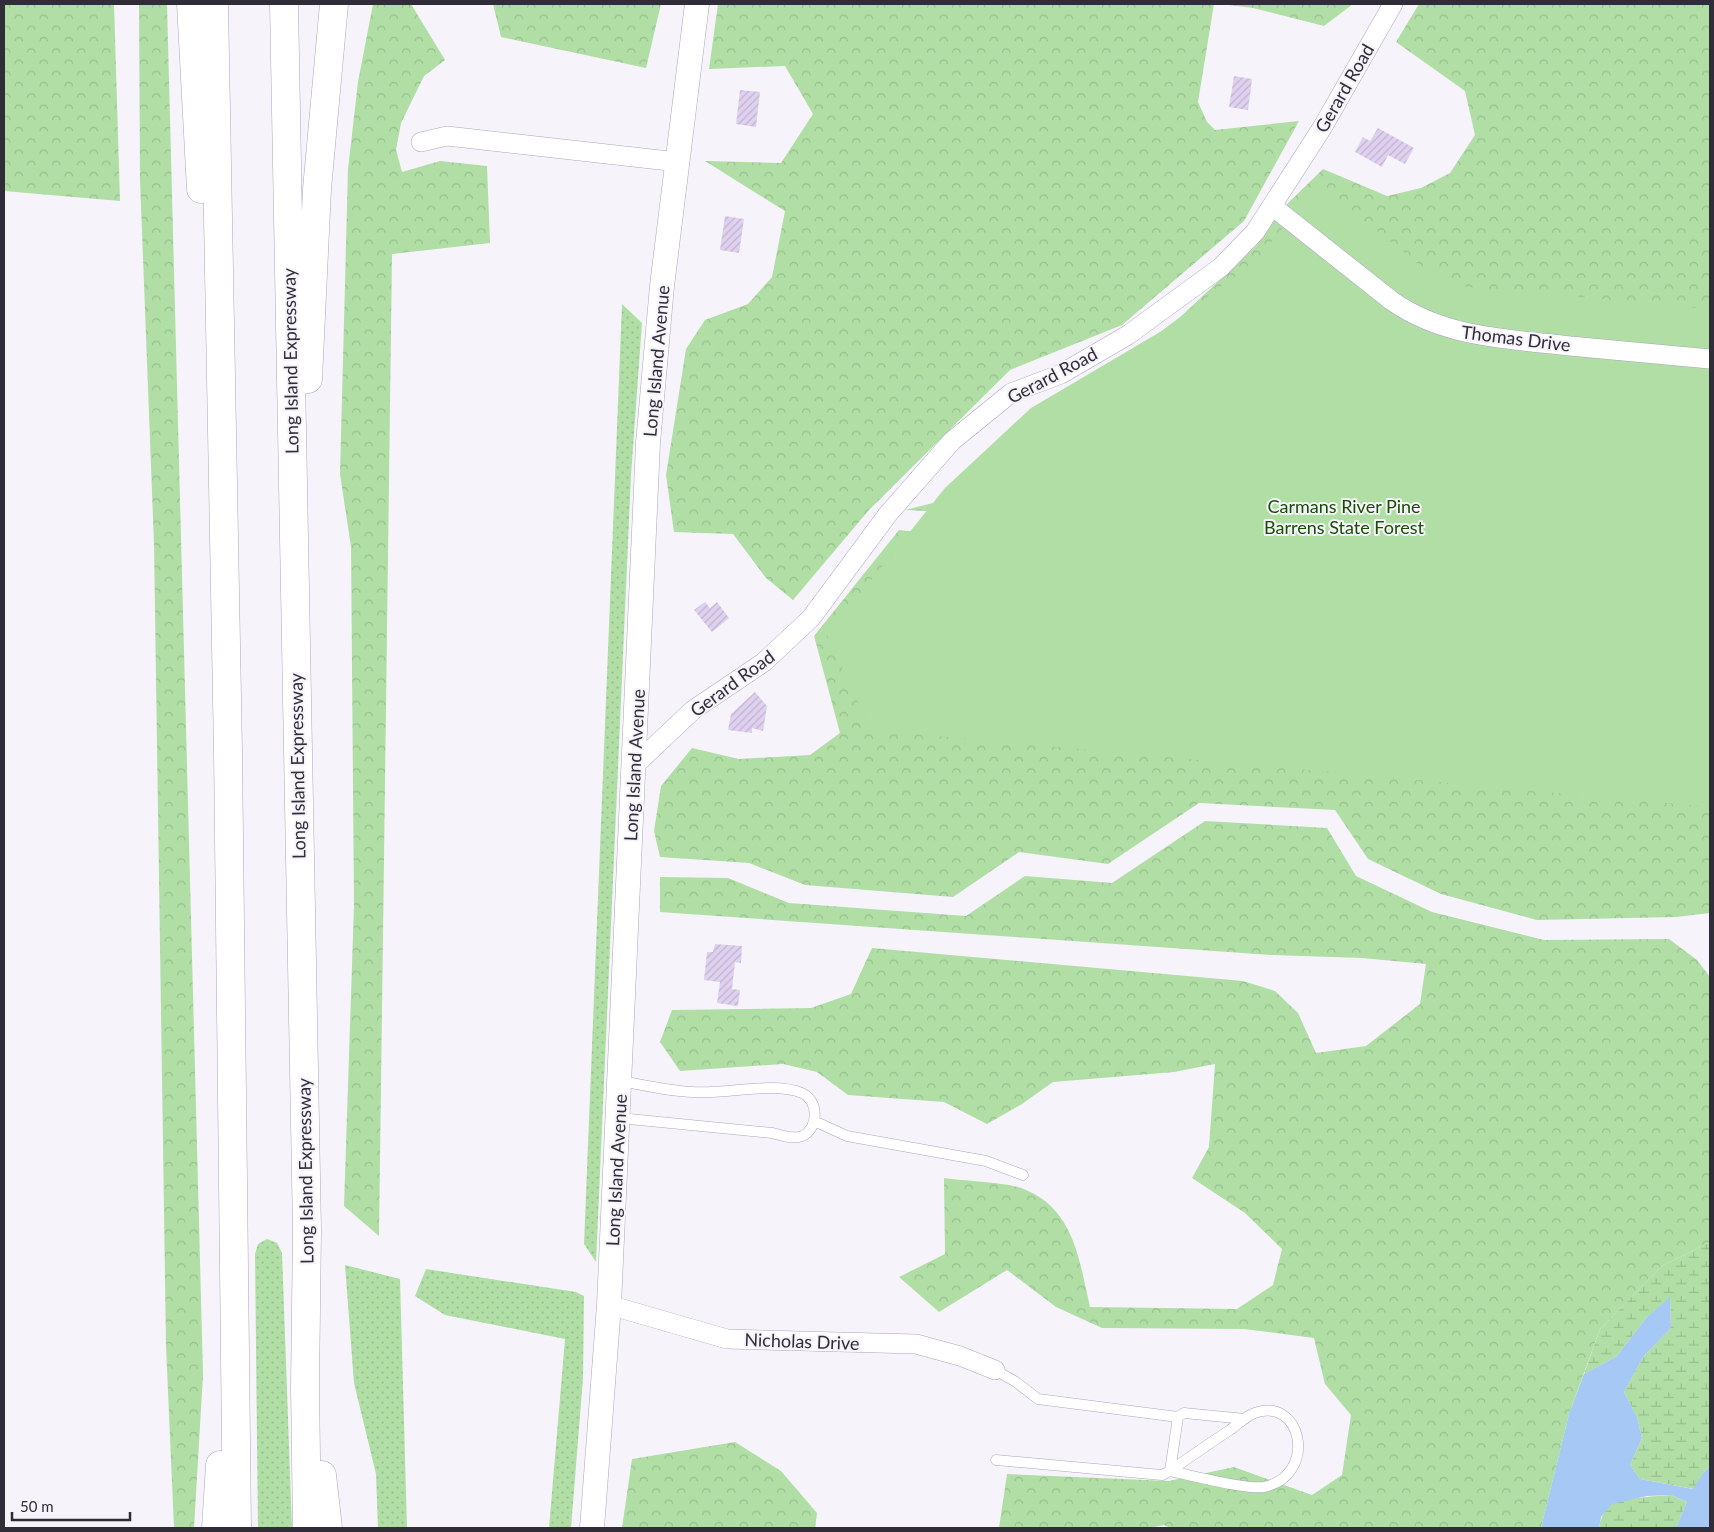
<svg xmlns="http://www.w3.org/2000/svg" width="1714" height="1532" font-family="Lato,sans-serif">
  <defs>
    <pattern id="grass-dots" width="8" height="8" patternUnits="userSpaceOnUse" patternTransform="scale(1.25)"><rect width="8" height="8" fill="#b0dea5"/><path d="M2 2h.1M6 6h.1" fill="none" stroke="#98bf8f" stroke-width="1.8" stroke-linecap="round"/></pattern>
    <pattern id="forest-crowns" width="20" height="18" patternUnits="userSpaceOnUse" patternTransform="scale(1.25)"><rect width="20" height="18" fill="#b0dea5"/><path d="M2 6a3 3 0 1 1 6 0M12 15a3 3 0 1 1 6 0" fill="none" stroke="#98bf8f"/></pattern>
    <pattern id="wetland-marsh" width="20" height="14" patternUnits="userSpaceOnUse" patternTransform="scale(1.25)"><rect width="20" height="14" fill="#b0dea5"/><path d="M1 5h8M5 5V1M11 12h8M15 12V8" fill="none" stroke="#98bf8f"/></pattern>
    <pattern id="building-hatch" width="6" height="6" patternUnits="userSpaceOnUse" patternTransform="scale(1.25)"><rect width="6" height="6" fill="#dfd1ef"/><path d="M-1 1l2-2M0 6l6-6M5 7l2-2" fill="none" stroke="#c0b4ce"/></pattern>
  </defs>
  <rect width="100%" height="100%" fill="#f6f4fa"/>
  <path fill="url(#grass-dots)" d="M622 304 642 323 631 475 596 1262 584 1244Z
    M267 1239 277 1243 282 1253 292 1528H258L255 1254 258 1244Z
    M345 1265 400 1279 407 1528H378L376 1474 354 1383Z
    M426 1269 576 1292 584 1296 583 1378 571 1528H549L565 1339 445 1315 415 1296Z"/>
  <path fill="url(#forest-crowns)" d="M4 4H114L120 201 4 191Z
    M139 4H167L203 1375 194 1528H174L166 1346 154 544 140 180Z
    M373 4H411L445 60 424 76 401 123 396 150 402 172 440 161 487 166 490 243 392 254 379 1236 344 1206 354 905 351 547 340 474 348 169 358 82Z
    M493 4H661L646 68 501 37Z
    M718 4H1214L1198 102 1207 122 1215 130 1299 121 1244 221 1122 325 1010 370 869 510 793 600 766 578 733 534 674 532 666 475 686 349 705 320 748 304 772 277 785 211 705 161 781 163 813 114 785 66 709 69Z
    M1220 4H1353L1324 26 1253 8Z
    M1419 4H1710V760L948 512 905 510 945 500 1144 351 1256 246 1285 206 1323 169 1387 196 1421 188 1450 173 1475 135 1465 91 1396 42Z
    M899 530 964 537 1710 776V913L1676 917 1537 920 1441 894 1368 859 1335 810 1199 803 1108 864 1019 852 953 897 805 885 749 863 660 857 654 831 661 786 692 748 739 759 810 755 840 733 814 636Z
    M1205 821 1327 828 1356 876 1432 912 1544 940 1669 939 1697 960 1710 977V1242L1662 1266 1600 1329 1569 1414 1541 1528H1170L1164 1525 1150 1528H999L1007 1474 1169 1481 1234 1467 1312 1495 1342 1475 1351 1415 1325 1384 1314 1338 1244 1329 1102 1328 1056 1307 1007 1270 939 1312 899 1277 945 1254 944 1178C965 1181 1003 1182 1021 1188 1074 1207 1079 1259 1090 1307L1237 1309 1273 1285 1282 1249 1245 1213 1192 1178 1209 1147 1215 1064 1174 1072 1053 1082 1022 1104 987 1124 944 1102 848 1095 817 1072 783 1064 680 1071 660 1042 672 1010 811 1008 851 994 872 948 1243 981 1275 991 1298 1013 1316 1053 1366 1046 1420 1004 1426 964 1362 958 1271 955 660 912V877L728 878 789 903 966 916 1025 876 1112 883Z
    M735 1442 781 1471 817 1513 815 1528H622L632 1459Z"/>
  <path fill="url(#wetland-marsh)" d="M1710 1242V1466L1703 1473 1694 1489 1640 1479 1630 1465 1642 1438 1637 1417 1624 1392 1643 1357 1671 1328 1670 1298 1646 1318 1617 1356 1584 1374 1600 1329 1662 1266Z
    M1671 1495 1687 1502 1676 1528H1599C1600 1520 1604 1510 1611 1504 1621 1498 1659 1496 1671 1495Z"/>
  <path fill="#b0dea5" d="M1318 184 1422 267 1458 286 1710 309V807L871 730 827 635 945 488 1031 408 1160 332 1257 260Z"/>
  <path fill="#a6c8f4" d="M1670 1297 1671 1328 1643 1357 1624 1392 1637 1417 1642 1438 1630 1465 1640 1479 1693 1489 1703 1473 1710 1466V1528H1676L1687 1502 1671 1495 1647 1496 1612 1504 1601 1517 1599 1528H1541L1569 1414 1584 1374 1617 1356 1646 1318Z"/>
  <path fill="url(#building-hatch)" d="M1234 76 1252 79 1248 110 1229 107Z
    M740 90 760 92 756 127 736 124Z
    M1378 128 1414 148 1405 164 1388 155 1382 167 1355 152 1363 137 1370 141Z
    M725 216 744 219 739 253 720 250Z
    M705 602 710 608 717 602 729 618 712 632 694 610Z
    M755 692 767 706 763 731 752 728V733L728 730 731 714Z
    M715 944 742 946 741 963 735 962 732 989 740 990 738 1006 717 1003 720 982 704 980 707 952H713Z"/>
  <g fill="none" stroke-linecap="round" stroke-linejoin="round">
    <g stroke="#aca4c2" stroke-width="11">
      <path id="service" d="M619 1118 772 1133C782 1135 793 1140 802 1136 819 1129 819 1100 802 1093 773 1081 724 1095 692 1092 668 1091 644 1085 620 1081
        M814 1121 847 1136 986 1161 1023 1175
        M995 1370 1016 1382 1038 1399 1178 1417 1170 1471C1190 1457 1210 1443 1230 1430 1237 1425 1244 1418 1252 1414 1302 1393 1319 1475 1264 1487 1247 1490 1190 1475 1170 1471L1162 1475 996 1460
        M1178 1417 1184 1413 1245 1419"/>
    </g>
    <g stroke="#aca4c2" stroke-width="20">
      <path id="minor" d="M421 142 447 136 678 162
        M1272 206 1392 301C1445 338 1508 339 1570 346 1617 350 1664 355 1710 359
        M635 765 693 710 764 662 811 618 888 514 952 441 1011 393 1061 374 1128 335 1221 267 1255 232 1322 128 1393 4
        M609 1305 727 1339 916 1344 960 1356 995 1370"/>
    </g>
    <g stroke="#aca4c2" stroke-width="25">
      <path id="tertiary" d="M592 1528 609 1305 648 443 662 286 697 4"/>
    </g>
    <g stroke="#aca4c2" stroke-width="29">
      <path id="motorway" d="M191 4 201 189
        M214 4 228 751 237 1528
        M284 4 307 1230 305 1387 307 1528
        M308 379 317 189 334 4
        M322 1475 328 1528
        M216 1528 220 1465"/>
    </g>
    <use href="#service" stroke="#fff" stroke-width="10"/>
    <use href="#minor" stroke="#fff" stroke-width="19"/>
    <use href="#tertiary" stroke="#fff" stroke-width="24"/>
    <use href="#motorway" stroke="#fff" stroke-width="28"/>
  </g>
  <g text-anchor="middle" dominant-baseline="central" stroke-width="4" stroke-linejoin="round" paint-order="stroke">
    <g font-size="18" fill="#302d39" stroke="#f6f4fa">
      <text transform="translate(1344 88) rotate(-60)">Gerard Road</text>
      <text transform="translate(1516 338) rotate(7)">Thomas Drive</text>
      <text transform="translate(290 361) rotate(-91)">Long Island Expressway</text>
      <text transform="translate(656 361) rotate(-85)">Long Island Avenue</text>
      <text transform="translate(1052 375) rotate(-28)">Gerard Road</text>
      <text transform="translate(732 683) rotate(-36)">Gerard Road</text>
      <text transform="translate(634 765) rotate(-87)">Long Island Avenue</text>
      <text transform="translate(297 766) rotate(-91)">Long Island Expressway</text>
      <text transform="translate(616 1170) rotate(-87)">Long Island Avenue</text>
      <text transform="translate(305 1171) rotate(-91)">Long Island Expressway</text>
      <text transform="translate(802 1341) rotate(2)">Nicholas Drive</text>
    </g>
    <g font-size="18" fill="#154e00" stroke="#f6f4fa">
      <text x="1344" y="506">Carmans River Pine<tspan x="1344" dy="21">Barrens State Forest</tspan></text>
    </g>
  </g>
  <rect width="1714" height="1532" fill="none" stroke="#302d39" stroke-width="10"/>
  <path d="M12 1512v8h118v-8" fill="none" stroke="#302d39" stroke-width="2.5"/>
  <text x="20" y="1512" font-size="15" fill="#302d39" stroke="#f6f4fa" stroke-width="4" paint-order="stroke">50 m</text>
</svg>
